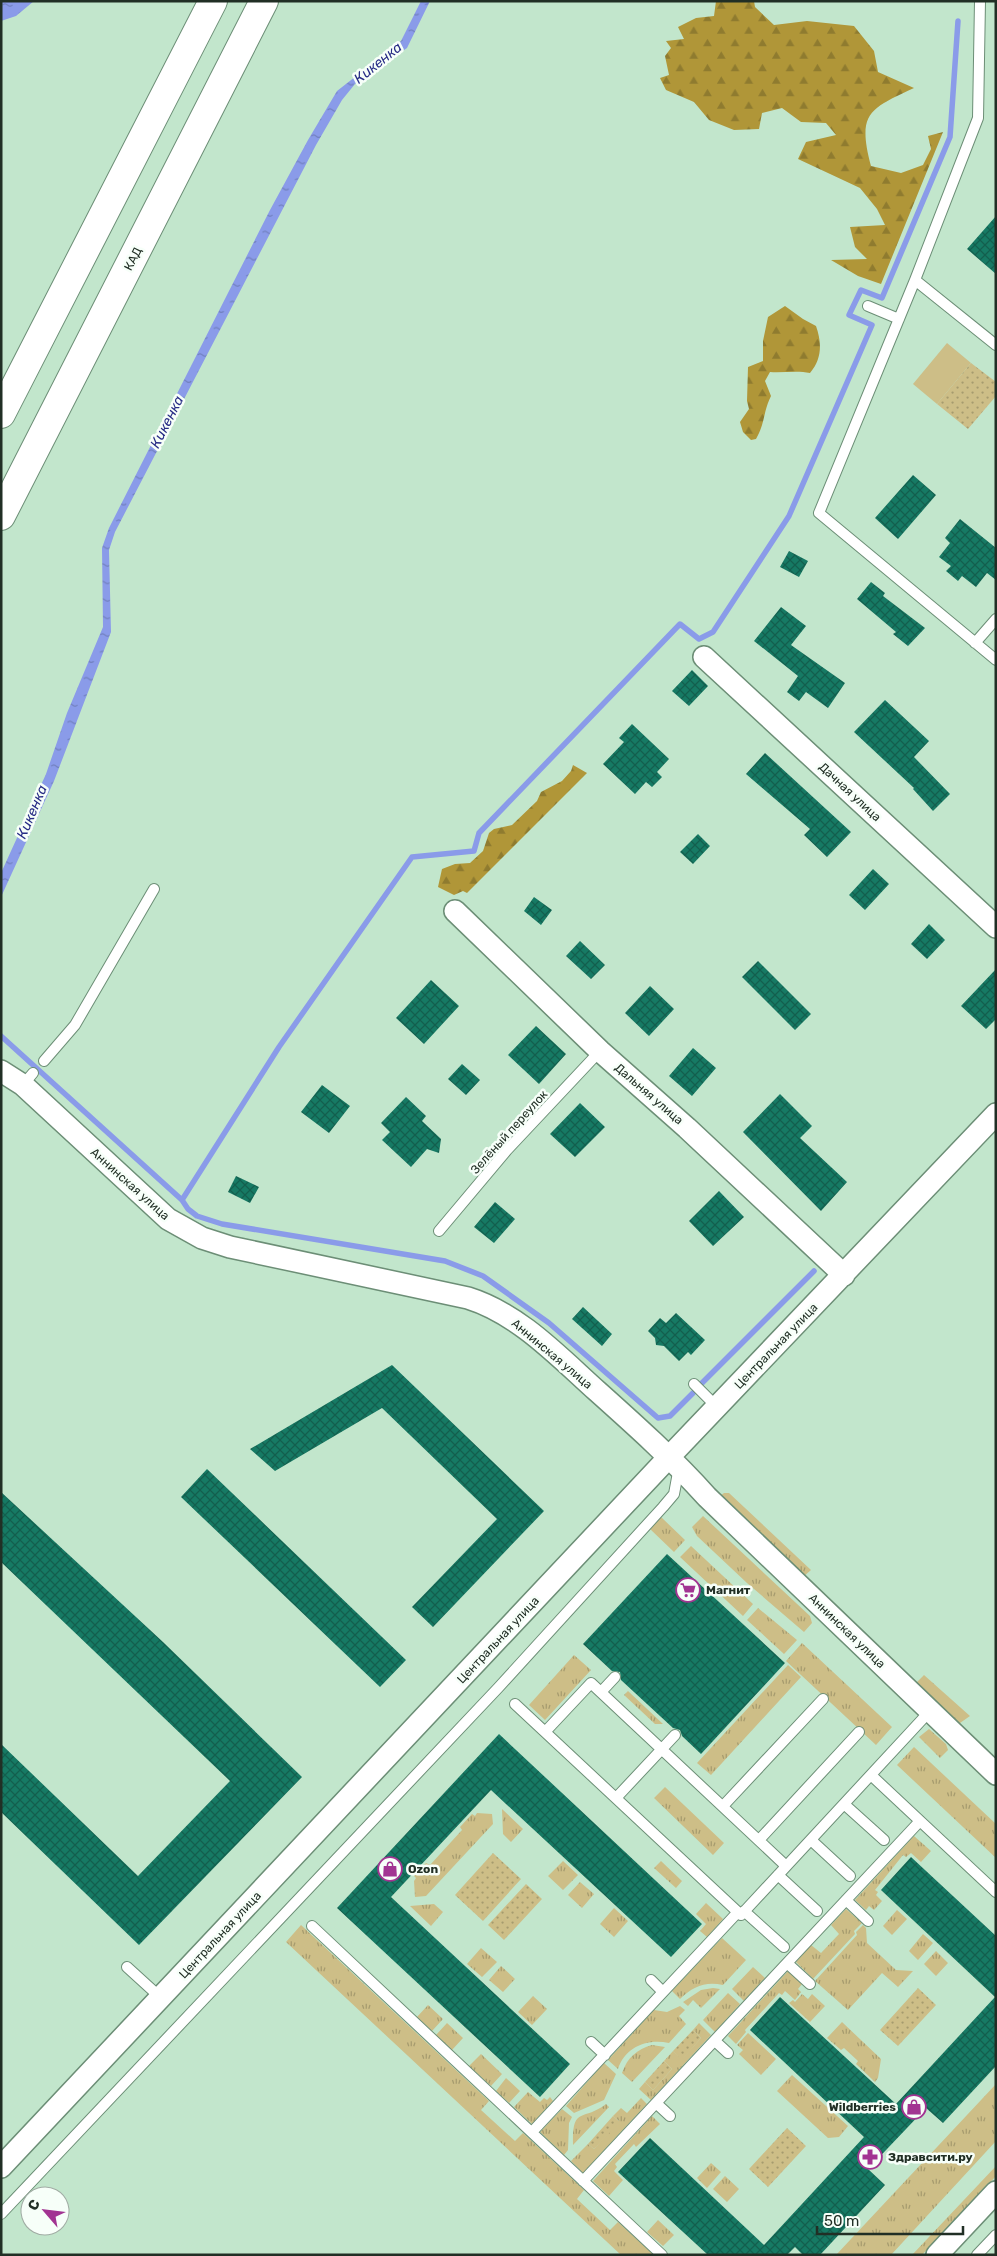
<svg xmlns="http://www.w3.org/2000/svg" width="997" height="2256" font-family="Rubik,sans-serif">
  <defs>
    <pattern id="grass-tufts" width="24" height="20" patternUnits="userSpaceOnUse" patternTransform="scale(1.25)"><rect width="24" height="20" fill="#cdbe87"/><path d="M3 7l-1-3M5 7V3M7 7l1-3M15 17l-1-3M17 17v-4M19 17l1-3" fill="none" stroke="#a69b6e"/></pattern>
    <pattern id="forest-firs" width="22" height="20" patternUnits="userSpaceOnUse" patternTransform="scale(1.25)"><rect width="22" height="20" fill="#b09638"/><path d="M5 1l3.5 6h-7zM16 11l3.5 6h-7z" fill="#8f7b2f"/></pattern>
    <pattern id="park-dots" width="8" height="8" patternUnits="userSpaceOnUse" patternTransform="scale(1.25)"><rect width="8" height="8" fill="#cdbe87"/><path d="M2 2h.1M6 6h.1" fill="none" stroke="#a69b6e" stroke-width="1.8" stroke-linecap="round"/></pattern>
    <pattern id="water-ripples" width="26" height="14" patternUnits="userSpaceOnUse" patternTransform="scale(1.25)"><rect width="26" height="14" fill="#8a9be9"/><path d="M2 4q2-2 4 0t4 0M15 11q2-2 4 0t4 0" fill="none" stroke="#707fbd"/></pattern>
    <pattern id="building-cross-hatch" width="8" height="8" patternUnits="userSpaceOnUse" patternTransform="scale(1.25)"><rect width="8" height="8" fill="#167a64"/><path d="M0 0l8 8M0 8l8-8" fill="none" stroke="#135f4e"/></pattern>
  </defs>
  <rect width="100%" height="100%" fill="#c2e6cc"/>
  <path fill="url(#grass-tufts)" d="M724 1493H729L811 1570 803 1577 720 1496Z
    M703 1516 810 1616 812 1623 804 1632 747 1583 697 1536 692 1527Z
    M661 1517 685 1540 674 1552 650 1529Z
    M691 1546 753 1604 743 1616 680 1557Z
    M758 1608 797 1640 784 1654 747 1620Z
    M802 1643 892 1727 876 1745 786 1661Z
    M574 1655 591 1670 545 1720 529 1705Z
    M788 1665 801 1677 711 1775 697 1763Z
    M924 1675 970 1716 960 1723H956L917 1687V1682Z
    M628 1691 663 1724H655L624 1695Z
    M929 1729 946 1744 948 1750 940 1758 919 1737Z
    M914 1747 996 1824V1858L897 1765Z
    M665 1787 724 1843 713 1855 654 1798Z
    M502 1809 523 1829 511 1842 503 1834Z
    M477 1813 492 1814 493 1824 426 1896 415 1897 414 1881 416 1878 414 1876 426 1863 430 1865 462 1830 460 1827 472 1814 475 1816Z
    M914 1836 931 1851 921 1862 911 1853 906 1857 903 1855 875 1890 878 1892 876 1895 882 1901 874 1910 869 1906 866 1910 855 1900Z
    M563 1861 578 1875 563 1890 548 1876Z
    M661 1861 682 1881 676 1888 654 1868Z
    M580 1882 594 1894 582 1908 568 1895Z
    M706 1903 723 1919 707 1937 700 1931 706 1924 696 1914Z
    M434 1904 443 1912 431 1926 410 1906Z
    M614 1908 628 1921 614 1937 600 1924Z
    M846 1909 862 1923 854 1931 855 1934 813 1979 796 1962 811 1945 821 1953 839 1934 831 1925Z
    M897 1910 907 1919 892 1935 883 1926Z
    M301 1925 489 2101 481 2110 515 2141 523 2133 584 2190 577 2199 610 2230 618 2222 654 2255H621L286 1942Z
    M863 1925 866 1928 867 1943 896 1970 913 1971 898 1987 882 1973 848 2010 815 1981 857 1935 856 1932Z
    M923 1934 933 1943 918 1960 909 1951Z
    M722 1938 746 1960 723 1985C706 1981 693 1986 680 1999L672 1991Z
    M481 1948 497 1962 482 1977 467 1964Z
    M936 1951 948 1963 936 1976 924 1964Z
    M501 1966 515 1979 503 1992 489 1980Z
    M753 1967 765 1978 744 2001 732 1989Z
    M788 1971 802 1984 798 1989 801 1992 795 2000 785 1991 782 1995 779 1993 745 2030 746 2032 736 2044 728 2036Z
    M713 1988 720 1989 701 2008 693 2000 688 2006 683 2002 701 1990Z
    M728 1993 740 2004 715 2032 703 2020Z
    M802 1994 808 1999 812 1994 825 2006 810 2022 789 2003 793 2000 795 2002Z
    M533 1996 547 2009 532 2025 518 2012Z
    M428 2005 443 2019 432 2031 417 2017Z
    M680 2006 685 2010 679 2016 686 2024 669 2043C647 2038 625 2047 618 2069L608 2060 654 2010 667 2012Z
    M842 2022 881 2059 878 2078 875 2082 856 2064 858 2061 844 2048 841 2050 827 2038Z
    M447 2023 463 2038 452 2050 436 2035Z
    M699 2023 711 2035 651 2100 639 2089 645 2082 653 2090 672 2069 664 2061 673 2051 682 2059 701 2038 693 2030Z
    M748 2033 776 2059 761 2075 739 2054 743 2050 737 2045Z
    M652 2045 665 2047 632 2082 622 2073C627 2058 637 2049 652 2045Z
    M481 2054 502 2074 491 2086 469 2066Z
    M604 2063 616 2074 604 2100 574 2113 566 2106Z
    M792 2075 848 2126 839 2137 828 2138 777 2091Z
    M506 2078 520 2091 509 2103 496 2091Z
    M996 2084V2141L891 2255H836Z
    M528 2092 540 2102 544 2098 547 2100 550 2097 553 2101 532 2124 514 2107Z
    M641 2098 647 2104 583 2173 571 2161 588 2144 594 2149 619 2121 613 2116 621 2108 627 2113Z
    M606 2104 609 2107 573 2145C572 2105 583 2122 606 2104Z
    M562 2109 572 2117 569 2123 568 2150 564 2155 540 2132Z
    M652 2116 660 2124 636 2147 634 2144 615 2164 617 2167 614 2171 623 2180 609 2196 593 2181Z
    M711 2163 721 2172 707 2188 697 2178Z
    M996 2166V2176L922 2255H912Z
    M725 2176 739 2189 727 2202 713 2189Z
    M658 2220 674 2235 663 2246 647 2232Z"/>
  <path fill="url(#forest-firs)" d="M716 1H754L755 7 774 25 807 21 854 26 874 51 878 72 914 88C869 109 857 113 871 166L901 173 923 165 931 149 928 136 943 132 881 284 858 276 831 260 867 259 855 247 850 227 885 225 877 209 860 188 798 159 806 142 836 135 826 123 801 122 782 108 762 113 759 129 734 130 709 120 694 102 666 90 660 78 669 75 665 56 671 48 666 41 684 39 678 27 696 18 714 16Z
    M785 306 803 319 816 326C822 343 822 359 810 373 797 370 784 373 770 372L765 381 771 396C763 412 765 424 756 439L751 440 743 432 740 422 749 409 747 401 748 367 763 361V341L768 317Z
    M573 765 587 773 467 893 463 891 454 895 438 887 442 869 455 864 470 863 483 851 489 833 494 829 512 825 537 801 541 792 562 781 571 771Z"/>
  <path fill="url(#park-dots)" d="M971 363 996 382V396L968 429 937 404Z
    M493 1853 521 1879 483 1921 455 1895Z
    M526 1884 542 1899 504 1940 488 1925Z
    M918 1988 936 2005 898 2046 880 2030Z
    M693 2030 701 2038 682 2060 673 2051Z
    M664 2061 672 2069 653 2090 645 2082Z
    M613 2116 620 2122 594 2149 588 2144Z
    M787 2128 806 2146 768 2187 749 2169Z"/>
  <path fill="#cdbe87" d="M947 343 971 363 937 404 913 384Z"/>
  <path fill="url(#water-ripples)" d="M1 1H34L16 16 1 21Z
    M421 1H430L407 48 355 84 342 100 316 145 115 532 109 550 111 632 54 781 1 897V873L46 774 67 713 103 627 102 548 109 528 270 210 308 140 337 91 401 41Z"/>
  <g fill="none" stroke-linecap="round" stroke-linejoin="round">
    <path stroke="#8a9be9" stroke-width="5.5" d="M1 1036 182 1200 188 1209 197 1216 222 1224 445 1261 483 1276 549 1323 658 1418 670 1416 693 1393
      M182 1200 279 1047 412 857 474 851 479 833 680 624 699 639 713 632 789 516 872 325 849 315 861 290 882 298 950 137 958 21
      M702 1383 814 1271"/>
  </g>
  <path fill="url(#building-cross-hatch)" d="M996 216V274L967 249Z
    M913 475 936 495 898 539 875 518Z
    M960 519 996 548V580L987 573 976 587 962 576 958 581 946 571 951 566 939 557 950 543 945 538Z
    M789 551 808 561 799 577 780 567Z
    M871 582 885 593 883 596 925 628 908 646 893 634 896 632 857 599Z
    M781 607 806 626 791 645 845 683 828 708 806 692 799 701 787 692 798 676 754 641Z
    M692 670 708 686 689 706 672 691Z
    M885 700 929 741 914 757 950 794 933 811 913 789 914 788 854 732Z
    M632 724 669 759 657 772 662 777 652 787 646 782 635 794 603 764 624 742 619 738Z
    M765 753 851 832 827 857 804 835 810 829 746 774Z
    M698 834 710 846 693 864 680 852Z
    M873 869 889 884 865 910 849 895Z
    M534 897 552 910 541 925 524 911Z
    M929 924 945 940 927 959 911 944Z
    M580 941 605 965 591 979 566 956Z
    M758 961 811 1014 795 1030 742 977Z
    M996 969V1019L986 1029 961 1006Z
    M431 980 459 1006 424 1044 396 1018Z
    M650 986 674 1009 649 1036 625 1013Z
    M536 1026 566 1054 539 1084 508 1055Z
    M693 1048 716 1068 692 1096 669 1076Z
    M462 1064 480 1080 466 1095 448 1079Z
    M322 1085 350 1106 329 1133 301 1112Z
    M780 1094 812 1126 800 1138 847 1182 821 1211 743 1132Z
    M406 1097 426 1116 422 1121 441 1139 439 1153 427 1149 411 1167 382 1140 390 1132 381 1123Z
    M580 1103 605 1127 575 1157 550 1134Z
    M236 1176 259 1187 250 1203 228 1192Z
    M719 1191 744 1217 713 1246 689 1221Z
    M495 1202 515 1219 494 1243 474 1227Z
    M583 1307 612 1334 602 1346 572 1319Z
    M676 1313 705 1340 691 1355 688 1352 679 1361 664 1346 656 1345 655 1338 648 1331 660 1318 666 1323Z
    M392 1365 544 1511 433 1627 412 1607 497 1519 382 1408 275 1471 250 1449Z
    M207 1469 406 1660 380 1687 181 1497Z
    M1 1492 163 1642 302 1777 139 1945 1 1812V1744L138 1876 230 1781 1 1562Z
    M667 1554 785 1663 701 1754 682 1736 680 1730 673 1728 621 1680 620 1672 612 1671 583 1644Z
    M499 1734 702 1924 671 1957 491 1790 391 1897 570 2064 540 2097 337 1908Z
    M911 1857 996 1936V2066L943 2123 926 2108 868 2169 885 2185 820 2255H803L795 2247 787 2255H708L618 2172 650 2138 764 2245 864 2137 750 2030 780 1997 896 2104 995 1997 881 1890Z"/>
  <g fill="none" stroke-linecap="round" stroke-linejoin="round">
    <g stroke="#6c8e76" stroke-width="12">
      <path id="lane" d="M980 1 978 118 915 280 819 513 996 660
        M915 280 996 345
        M868 306 899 319
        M975 643 996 619
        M44 1061 75 1025 154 889
        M23 1085 33 1073
        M439 1231 507 1150 600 1051
        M694 1384 717 1407
        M601 1692 615 1677
        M515 1704 741 1915 930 1711
        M545 1732 591 1683 786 1866
        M871 1775 996 1892
        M616 1798 675 1735
        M844 1804 884 1840
        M723 1806 823 1699
        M759 1840 859 1732
        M811 1840 850 1876
        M778 1875 817 1911
        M846 1900 868 1921
        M744 1911 784 1947
        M312 1926 662 2255
        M787 1963 810 1984
        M127 1967 161 1998
        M651 1980 663 1992
        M715 2041 728 2053
        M591 2042 605 2055
        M656 2103 670 2116
        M532 2132 738 1912
        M583 2181 920 1821
        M1 2214 498 1688 663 1507 674 1494 679 1467
        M977 2255 996 2235"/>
    </g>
    <g stroke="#6c8e76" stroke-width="24">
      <path id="street" d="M704 657 996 927
        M455 911 600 1051 687 1128 844 1275
        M1 1071 23 1085 168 1219 202 1238 230 1247 468 1298C519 1314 558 1356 597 1391 635 1425 673 1459 707 1497L996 1774
        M1 2167 669 1457 996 1114
        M937 2255 996 2192"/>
    </g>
    <g stroke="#6c8e76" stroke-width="30">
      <path id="highway" d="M1 414 213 1
        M1 516 264 1"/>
    </g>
    <use href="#lane" stroke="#fff" stroke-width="10"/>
    <use href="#street" stroke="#fff" stroke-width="21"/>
    <use href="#highway" stroke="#fff" stroke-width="28"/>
  </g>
  <defs>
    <g id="supermarket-ring" transform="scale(1.25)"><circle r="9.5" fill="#f7fff9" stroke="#a23492" stroke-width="1.5"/><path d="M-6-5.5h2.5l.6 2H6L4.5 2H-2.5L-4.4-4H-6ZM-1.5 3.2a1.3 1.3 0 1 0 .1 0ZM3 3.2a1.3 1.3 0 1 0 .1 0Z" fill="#a23492"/></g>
    <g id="shop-ring" transform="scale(1.25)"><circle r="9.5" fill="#f7fff9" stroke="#a23492" stroke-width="1.5"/><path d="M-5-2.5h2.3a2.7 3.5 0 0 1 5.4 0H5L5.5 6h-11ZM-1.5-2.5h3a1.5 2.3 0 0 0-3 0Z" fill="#a23492"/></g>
    <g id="pharmacy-ring" transform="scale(1.25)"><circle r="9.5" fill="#f7fff9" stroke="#a23492" stroke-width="1.5"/><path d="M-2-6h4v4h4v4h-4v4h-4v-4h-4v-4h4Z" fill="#a23492"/></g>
  </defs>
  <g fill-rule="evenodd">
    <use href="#supermarket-ring" x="688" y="1590"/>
    <use href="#shop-ring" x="390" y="1869"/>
    <use href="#shop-ring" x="914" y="2107"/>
    <use href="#pharmacy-ring" x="870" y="2157"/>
  </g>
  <g text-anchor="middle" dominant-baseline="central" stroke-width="5" stroke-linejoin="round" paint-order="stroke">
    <g font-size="12" fill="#212f25" stroke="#f7fff9">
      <text transform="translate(133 259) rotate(-63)">КАД</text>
      <text transform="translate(850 792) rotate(43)">Дачная улица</text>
      <text transform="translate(649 1094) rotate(41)">Дальняя улица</text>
      <text transform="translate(509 1132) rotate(-48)">Зелёный переулок</text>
      <text transform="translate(130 1184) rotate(42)">Аннинская улица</text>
      <text transform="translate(776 1346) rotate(-46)">Центральная улица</text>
      <text transform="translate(552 1354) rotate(40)">Аннинская улица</text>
      <text transform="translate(847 1631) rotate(44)">Аннинская улица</text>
      <text transform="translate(498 1640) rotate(-47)">Центральная улица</text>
      <text transform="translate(220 1935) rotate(-47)">Центральная улица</text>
    </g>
    <g font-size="12" font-weight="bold" fill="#212f25" stroke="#f7fff9" text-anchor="start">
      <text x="706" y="1590">Магнит</text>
      <text x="408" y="1869">Ozon</text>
      <text x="896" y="2107" text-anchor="end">Wildberries</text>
      <text x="888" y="2157">Здравсити.ру</text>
    </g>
    <g font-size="14" font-style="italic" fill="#282d86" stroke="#f7fff9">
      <text transform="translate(378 63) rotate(-39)">Кикенка</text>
      <text transform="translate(167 422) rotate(-63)">Кикенка</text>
      <text transform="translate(32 812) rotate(-67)">Кикенка</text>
    </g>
  </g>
  <rect width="997" height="2256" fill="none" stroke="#212f25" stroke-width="5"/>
  <g transform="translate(45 2211) rotate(298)"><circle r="24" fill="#f7fff9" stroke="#a1aca4"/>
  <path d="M0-4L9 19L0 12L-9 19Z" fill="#a23492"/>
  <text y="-8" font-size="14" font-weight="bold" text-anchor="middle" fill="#212f25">С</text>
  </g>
  <path d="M817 2226v8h146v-8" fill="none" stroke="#212f25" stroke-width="2.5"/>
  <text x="824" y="2226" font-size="15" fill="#212f25" stroke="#f7fff9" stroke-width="4" paint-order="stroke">50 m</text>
</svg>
